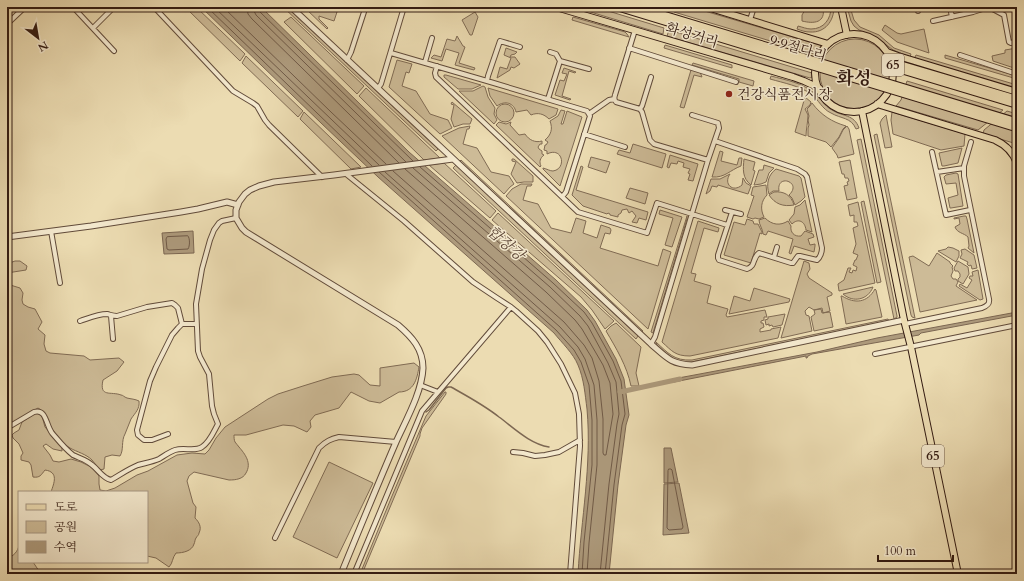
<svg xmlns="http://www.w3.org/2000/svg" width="1024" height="581" font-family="Cardo,'Noto Serif KR',serif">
  <rect width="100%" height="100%" fill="#ecdcb2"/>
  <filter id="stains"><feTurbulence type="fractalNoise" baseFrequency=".005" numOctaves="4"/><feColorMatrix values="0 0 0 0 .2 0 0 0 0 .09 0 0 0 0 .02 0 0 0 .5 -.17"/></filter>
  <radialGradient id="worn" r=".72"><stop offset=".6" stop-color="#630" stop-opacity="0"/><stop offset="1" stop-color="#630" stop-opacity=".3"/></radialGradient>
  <path fill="#cdbb97" stroke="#806b54" d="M185 7H196L245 54 240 61Z
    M283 7H287L438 149 436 151Z
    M306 7H321L337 12 334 21 319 16V19L328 28 327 29 306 9Z
    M574 7H595L664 28 663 34Z
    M676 7H691L820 45 822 47 817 55 674 12Z
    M812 7H823C826 23 814 24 802 21V15L805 10H809Z
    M831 7H834C834 21 825 33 810 32 806 32 802 31 797 29L798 26C802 27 807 29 811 29 824 29 831 19 831 7Z
    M847 7H850L854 20 860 27 879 35 894 48 911 54 910 57 893 50 877 38 859 30 854 26 851 21Z
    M475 12 478 17 472 35H470L462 20Z
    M291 17 364 86 357 94 284 22Z
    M573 17 625 32 627 34 629 37 572 20Z
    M885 25 897 33 901 34 924 29 929 53 897 42 882 30Z
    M669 30 812 73V77L810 78 667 36Z
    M457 36 463 46 465 47 459 63 475 68 474 70 455 65 459 53 446 49 442 61 431 58 434 55 441 57 447 39 455 41Z
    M820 74a35 35 0 1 1 70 0a35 35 0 1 1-70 0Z
    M665 45 732 65V68L664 48Z
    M506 48 517 52 515 54 511 55 510 57H515L520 64 514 68 511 67 510 70 497 78 500 67 507 69 511 58 504 55Z
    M1017 48V69L993 61 992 56 1005 53V50Z
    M916 55 1017 85V89L915 59V57Z
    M945 55 1017 76V79L945 58Z
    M246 56 303 111 298 117 242 63Z
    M397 60 412 64 409 73 406 72 402 86 416 91 430 114 448 120 452 128 440 134 389 87Z
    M693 63 754 81 753 86 739 82V79L692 65Z
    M564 68 576 72 575 73 569 71 562 96 571 99 570 100 555 95 560 80 564 81 567 74 562 73Z
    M691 70 700 72 702 77 694 75 684 108 680 107Z
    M444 75H446L481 85 472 89H458L444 77Z
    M771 76C786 80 803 83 814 93 821 98 824 106 832 110 843 117 854 114 859 128L856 129C851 117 841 119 831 113 822 109 819 100 811 94 800 86 784 83 770 79Z
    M907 81 1003 110 978 130 896 106 901 100Z
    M483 86 485 87 488 97 495 108 494 114 497 120 494 124 459 91H473Z
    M366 88 440 158 424 160 359 96Z
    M488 88 558 109 556 115 549 119C544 114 538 112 531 115L527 110 516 112C514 103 505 100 497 106L490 96Z
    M805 97 811 102 810 105 805 109C806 111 807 113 808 115 808 121 806 130 806 136L795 132Z
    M452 102 472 119 470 124H463L454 127 451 119 454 105 451 104Z
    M812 103C821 115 832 122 846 126L843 129 839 137 831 147 826 142 808 136V128L809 125 808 120 809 116 807 109 810 106Z
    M496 113a9 9 0 1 1 18 0a9 9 0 1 1-18 0Z
    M561 110 565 111 561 124H563L567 111 582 117 560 186 543 169V168C547 169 550 171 553 171 567 169 563 146 547 154V151L544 150 545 145H546L548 142 545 140C551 135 553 129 550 121L558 116Z
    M1007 111 1017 114V144L983 134 984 130Z
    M304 112 361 167 351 169 300 119Z
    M892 112 965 134 964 146 941 150 893 134 891 120Z
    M886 115 892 147 885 148 880 123 882 119Z
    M499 122 506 124 511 122 510 125 519 135 525 134C529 140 535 143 542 141V144H540L538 147 539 149 542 151V154L544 155C540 158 539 162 541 166L540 167 496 125Z
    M470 126 469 129H467L463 144 477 148 491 172 509 176 514 184 510 187 504 194 442 136 459 128Z
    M847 126 849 129 854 154 838 158 837 155 832 148 839 138 843 130Z
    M877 134 915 318 912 317 911 315 874 135Z
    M861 139 897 316V317L894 319 857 140Z
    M633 144 666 154 662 168 617 154 619 150 630 153Z
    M962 148 958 163 944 166H942L939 153Z
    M720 151 723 152 721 161 737 165 739 158H742L741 166C730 170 725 178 712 177Z
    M670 155 698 164 693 181 688 180 690 174 688 173 690 169 683 167 684 163 678 161 677 164 671 163 669 168 667 167Z
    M591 157 610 162 606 173 588 167Z
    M512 159H514L533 176V182H524L517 183 511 174 516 162 512 161Z
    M744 159 755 162 753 170 755 171 751 185C742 178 743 169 744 159Z
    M461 160 643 331 642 332 460 161Z
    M850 160 857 198 847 200 844 186 848 185 847 182 849 181 848 178H845L844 174H842L839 162Z
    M444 163 496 211 490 218 429 165Z
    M456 165 638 336 636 339 453 168Z
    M764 165 774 168 769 173 766 182 761 184 754 185 759 170H763Z
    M581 166 583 167 576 190 648 212 646 220 639 218 637 223 632 222 636 216 632 211 629 213 627 209 622 210 621 213 618 215V217L610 215V214L608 213 607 214 583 206 572 195Z
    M776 169 799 176 801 178 805 197 801 201 795 205 792 198 789 195C803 182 776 173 779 191H773L769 194C766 184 768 175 776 169Z
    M956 173 958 174 963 206 951 208H950L948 198 958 195 956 183 946 184 944 177 946 175Z
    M730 174C723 184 733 193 742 185L743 178 746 183 751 186 748 194 718 185 717 187 712 186 710 191 706 194 711 179H720Z
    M521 184H532L531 186H527L523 200 538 204 551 228 571 233 576 218 586 221 583 233 597 238 601 225 610 228 611 230 610 234 605 233 600 248 658 266 663 249 671 252 648 329 506 196 512 189Z
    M766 185 767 195C761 201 760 209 764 217L759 219 755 218 753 219 747 217 754 196 751 195 753 187Z
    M630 188 648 193 645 204 626 198Z
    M774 192C784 191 791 195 794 205 783 207 775 204 769 195Z
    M805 200 812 232 806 230C805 221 798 218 792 224L789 220 794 214 795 207 800 205Z
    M864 201 881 282 877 283 861 202Z
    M858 202 875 283 839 291 838 284 844 280 848 268H851L849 272 852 273 853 270 856 271 857 267 853 265 855 260H856L858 255 853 253 856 244 853 228 858 226 857 222H854V215L850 216 848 205Z
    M660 210 682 217 672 247 665 245 673 218 659 214Z
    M498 213 614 321 605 329 592 310 581 297 492 220Z
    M687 216V219L653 333 651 332Z
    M964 216H966L967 219 974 253 968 248 969 246 968 237C964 233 957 233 955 227L960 224 959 218 954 219V218Z
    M765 218C772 225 780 226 788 221L791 226C790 232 794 237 801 236L805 231 813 234 814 237 808 239 810 245 815 244V246L814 252 794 246 791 254 789 253 793 239 768 231 766 235 763 234C763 229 759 225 759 220Z
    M747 219 753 221 754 224H758L762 232V234L760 233 751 263 724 255 734 222 745 225Z
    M698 221 719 228 718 232 704 228 691 273 696 274 694 281 711 286 707 303 728 309 726 315 727 317 765 310 767 317H764V320L761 321V323H763L764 327 760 329V332L771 330V329L781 327 778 338 690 356C675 356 672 351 662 342Z
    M948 247 953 248 959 251V256L956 262 938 251 946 249Z
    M965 249 974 255 977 268 972 269 971 265 969 266 967 264 968 262 960 258 962 254 961 250Z
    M937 253 950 262V263L953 266 952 267 953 271 951 276 953 279H956L958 282 956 286 977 300 920 312 909 257 913 256 929 266Z
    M15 261H20L27 266 26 270 7 273V264Z
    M804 261 809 263 810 269 807 274 809 278 832 293V295L827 297 830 311 823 313 822 308 814 310 809 307 805 311 806 315 809 316 812 331 781 338Z
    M958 261 968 267 969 274 963 284 958 281V279L960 277V274L958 271H955L954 268Z
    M978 270 983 299 980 300 959 286 960 284 967 288 972 280 969 278 970 276H973L972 272Z
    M7 284 20 288 23 293 22 300 23 304 28 307 35 309 42 322 38 329 45 335 44 344 46 351 50 353 84 356 90 360 119 358 124 362 117 371 103 380C99 398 111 391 121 395 123 395 124 397 127 398 131 399 135 399 139 401 140 409 135 413 131 419 129 424 127 429 125 434 121 441 124 450 120 456L112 455 105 457 104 469 100 470C97 467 95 463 92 460 86 454 77 452 70 448 64 445 59 438 55 433 48 425 47 412 38 408L7 426Z
    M873 287C868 300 853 303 843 294Z
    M754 288 790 299 789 302 729 314 734 296 750 301Z
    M875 289 876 290 882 317 846 324 841 296H842C855 304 867 303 875 289Z
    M821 309 822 313 830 312 833 327 814 331 811 317 815 314 814 310Z
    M785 314 782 325 773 327 772 325 769 326V324L766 325 765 320 768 319V317Z
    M888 319 889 321 692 362C675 363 669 356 657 345L656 342C668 353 674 361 692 360Z
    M616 323 641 347 636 373 639 386H631C627 366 616 348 606 331L611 326Z
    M414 363 419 367C417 379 414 392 399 392L380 403 369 401 351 392 339 408 315 415 310 421 311 427 307 432 294 426 283 425 246 435H234C234 437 234 440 235 442 236 444 238 445 239 447 245 454 252 463 246 473 243 479 236 480 229 480L194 472 189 476 187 481 193 503 196 507 195 518C199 522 202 527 199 533 199 535 197 536 196 538 195 539 195 542 194 544 192 551 183 553 176 553 172 558 173 563 169 567L156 558 147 556V492H51C54 483 59 472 45 470 41 475 40 478 33 477L31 465 29 462 21 460V456L23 453 19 444 13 438 12 435 14 433 19 430 22 422 34 414 40 413 42 416 45 427 62 447V451L53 449 46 444 43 446 50 455 53 461 59 462 71 459 81 462 91 467 99 476V484L100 490 106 491 115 488 137 475 148 471 177 455 192 453 205 454 209 450 216 438 225 427 268 399 278 394 303 386 332 377 354 374 359 375 370 385 380 386V368Z
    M445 392H446V394L422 428 420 434V436L362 574H360L392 496 426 416Z
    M329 462 373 483 337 558 293 537Z
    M19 545V562H33L41 574H7V559C13 556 18 552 19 545Z"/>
  <path fill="#ad9a7c" stroke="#7c6752" d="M201 7H261L409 152 556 280 587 310 595 321 616 359 624 379 629 415 626 425 618 485 609 574H578C581 519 592 465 587 409 585 394 584 379 578 365 573 353 562 343 554 333L378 177 321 123Z
    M193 231 194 253 164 254 162 233Z
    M1017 312V315L921 333 919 335 812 354 808 356 807 358H806V356L674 382 673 379 817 352 877 338Z
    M664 448H671L678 482 664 483Z
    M679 483 689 533 663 535 664 484Z"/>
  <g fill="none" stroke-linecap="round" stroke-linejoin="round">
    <path stroke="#705a47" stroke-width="1" d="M207 7 372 166
      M214 7 379 165
      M223 7 331 112 386 164
      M247 7 248 14 252 19 399 163
      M253 7 254 11 256 15 406 162
      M258 7 260 12 413 161
      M420 167 553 283 584 312 592 323 613 361 621 381 625 414 622 425 614 485 605 574
      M413 168 550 287 580 316 588 326 608 363 616 382 619 414 617 424 609 484 600 574
      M393 171 564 322 584 345 592 358 599 381 603 419V453L604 455H606L613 414 610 383 603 365 582 329 575 320 546 292 405 169
      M379 172 556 330 574 350 581 362 589 385 592 420V465L584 542 582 574
      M385 172 560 327 578 347 585 359 594 385 597 420V465L589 543 587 574
      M188 236C190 238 190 246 188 249L169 250 167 249 166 239 167 237Z
      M669 469H671L672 470 683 527 682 529 669 530 667 528 668 471Z"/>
    <path stroke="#7c6752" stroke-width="1.5" d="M426 412 429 410 446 388 448 387H451C467 396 484 405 499 417 514 428 530 444 549 447"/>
    <path stroke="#ad9a7c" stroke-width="5" d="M620 392 680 379"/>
    <g stroke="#614b3a" stroke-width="6">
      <path id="minor" d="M73 7 114 51
        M154 7 233 91 253 103 257 106 265 120 269 125 322 177
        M452 7 457 9
        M918 7V11
        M950 7 952 17
        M750 20 754 7
        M933 21 973 12 989 7 1004 15 1009 42 1011 43 1017 41
        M7 24 25 7
        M93 28 114 7
        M635 30 615 95C614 98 614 100 616 102L640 109 642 112 650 140 654 144 708 160
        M629 48 736 82
        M550 52 556 54 560 61
        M391 53 487 81 587 111 590 116 566 192 562 197
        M960 55 1017 74
        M347 60 351 52 364 12 363 10 360 7
        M425 62 432 38
        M437 66 435 73 436 77 578 212 647 233 657 203 727 225
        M487 81 488 76 500 41 520 47
        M378 88 381 84 404 7
        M548 99 560 61 589 69
        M640 109 642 106 651 77
        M589 114 609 100 614 99
        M584 134 625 147
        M715 141 797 169 805 174 807 177 822 248C822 252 820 258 817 260L800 256H798L793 263H791L759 253C752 258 756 266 747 269L719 260 718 258V255L732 212
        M932 152 946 215 970 210
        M937 172 964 168
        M346 174 404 221 473 282 497 298 511 307 516 311 538 331 547 342 561 364 575 393 579 414 580 446 570 574
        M725 210 741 214
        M51 231 60 283
        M774 257 777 247
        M111 316 113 339
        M80 321C89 318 98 314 107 314 111 315 113 316 117 316L147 307 172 303 175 305 178 308 182 324
        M905 324 982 308C987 306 990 304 989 299L964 176V166L971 142
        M651 344 655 337 708 160 719 128 718 123 692 115
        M875 354 1017 325
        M420 385 438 392
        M7 428 34 412C46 408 46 425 52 433 58 440 65 449 73 455 79 458 87 460 92 465 99 470 102 478 111 480 120 475 128 469 138 465 145 463 152 462 159 459 164 456 169 452 175 450 184 447 195 452 202 447 210 442 214 431 218 424L214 414 212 406 209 374 200 357 198 351 196 304 202 269 210 240 214 230 219 223 222 221 236 218
        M168 434 152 440H144L138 435 137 430 150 381 156 367 172 335 178 328 182 324H196
        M513 452 523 453 535 456 545 455 559 452 580 440
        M275 538 319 448C326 441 331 439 339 437L396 442
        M354 574 422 411 511 307"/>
    </g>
    <g stroke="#614b3a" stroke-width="7">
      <path id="tertiary" d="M291 7 651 344C667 358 671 364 692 365L904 320
        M7 237 91 226 181 212 198 209 227 202 238 205
        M341 574C359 530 377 486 396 442 406 420 422 392 423 368 423 349 412 337 398 325L246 232 242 228 236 218V210L239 202 245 194 250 190 259 186 274 182 334 175 453 159"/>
    </g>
    <g stroke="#331b12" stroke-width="8">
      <path id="primary" d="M556 7 793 77 804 81 819 88
        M707 7 828 44
        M841 7 847 35
        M815 73a39 39 0 1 1 78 0a39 39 0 1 1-78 0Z
        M887 52 898 56 1017 92
        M892 62 1017 99
        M894 73 899 71H904L1017 105
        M877 104 995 140C1006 145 1013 152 1017 163
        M862 111 904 320 911 347 958 574"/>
    </g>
    <use href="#minor" stroke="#f3e8cd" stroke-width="4"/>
    <use href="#tertiary" stroke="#f3e8cd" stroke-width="5"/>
    <use href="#primary" stroke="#ecdcb2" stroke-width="6"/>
    <g stroke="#331b12" stroke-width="9" stroke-linecap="butt">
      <path id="trunk-bridge" d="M618 7 1017 128
        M637 7 1017 122"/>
    </g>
    <use href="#trunk-bridge" stroke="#ecdcb2" stroke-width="7"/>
  </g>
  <circle fill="#8f2418" stroke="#f3e8cd" stroke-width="1.5" cx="729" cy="94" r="4"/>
  <g text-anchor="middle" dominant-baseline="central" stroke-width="3" stroke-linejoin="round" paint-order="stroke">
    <g fill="#f3e8cd" stroke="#6d584a" stroke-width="1">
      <rect x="882" y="54" width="22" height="22" rx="3"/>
      <rect x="922" y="445" width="22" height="22" rx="3"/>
    </g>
    <g font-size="13" font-weight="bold" fill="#331b12">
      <text x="893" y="65">65</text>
      <text x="933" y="456">65</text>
    </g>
    <g font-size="14" fill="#331b12" stroke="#f3e8cd">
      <text transform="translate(692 35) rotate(17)">화성거리</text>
      <text transform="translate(798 48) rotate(17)">9·9절다리</text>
    </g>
    <g font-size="14" fill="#331b12" stroke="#f3e8cd" text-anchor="start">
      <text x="737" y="94">건강식품전시장</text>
    </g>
    <g font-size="15" font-style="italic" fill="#5e4737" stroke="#f3e8cd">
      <text transform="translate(506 243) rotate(41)">합장강</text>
    </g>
    <g font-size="18" font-weight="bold" fill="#331b12" stroke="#f3e8cd">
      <text x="854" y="78">화성</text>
    </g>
  </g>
  <rect width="1024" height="581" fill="none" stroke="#ecdcb2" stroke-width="24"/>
  <rect x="8" y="8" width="1008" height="565" fill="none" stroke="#331b12" stroke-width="2"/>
  <rect x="12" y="12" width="1000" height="557" fill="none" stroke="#331b12"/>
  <rect x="18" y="491" width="130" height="72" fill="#f3e8cd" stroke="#a69682"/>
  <rect x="26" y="504" width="20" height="6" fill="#ecdcb2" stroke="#a69682"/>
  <text x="54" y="511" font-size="12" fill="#331b12">도로</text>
  <rect x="26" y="521" width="20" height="12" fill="#cdbb97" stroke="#a69682"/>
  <text x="54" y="531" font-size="12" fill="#331b12">공원</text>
  <rect x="26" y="541" width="20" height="12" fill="#ad9a7c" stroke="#a69682"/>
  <text x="54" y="551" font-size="12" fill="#331b12">수역</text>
  <g transform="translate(38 38) rotate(149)" stroke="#f3e8cd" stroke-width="3" paint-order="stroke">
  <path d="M0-3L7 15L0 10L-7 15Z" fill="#331b12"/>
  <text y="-6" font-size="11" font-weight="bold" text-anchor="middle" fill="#331b12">N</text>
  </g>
  <path d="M878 555v6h75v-6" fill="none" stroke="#331b12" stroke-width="2"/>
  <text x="884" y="555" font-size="12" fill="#331b12" stroke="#f3e8cd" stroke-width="3" paint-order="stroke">100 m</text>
  <rect width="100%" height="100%" filter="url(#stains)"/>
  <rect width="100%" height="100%" fill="url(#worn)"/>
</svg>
